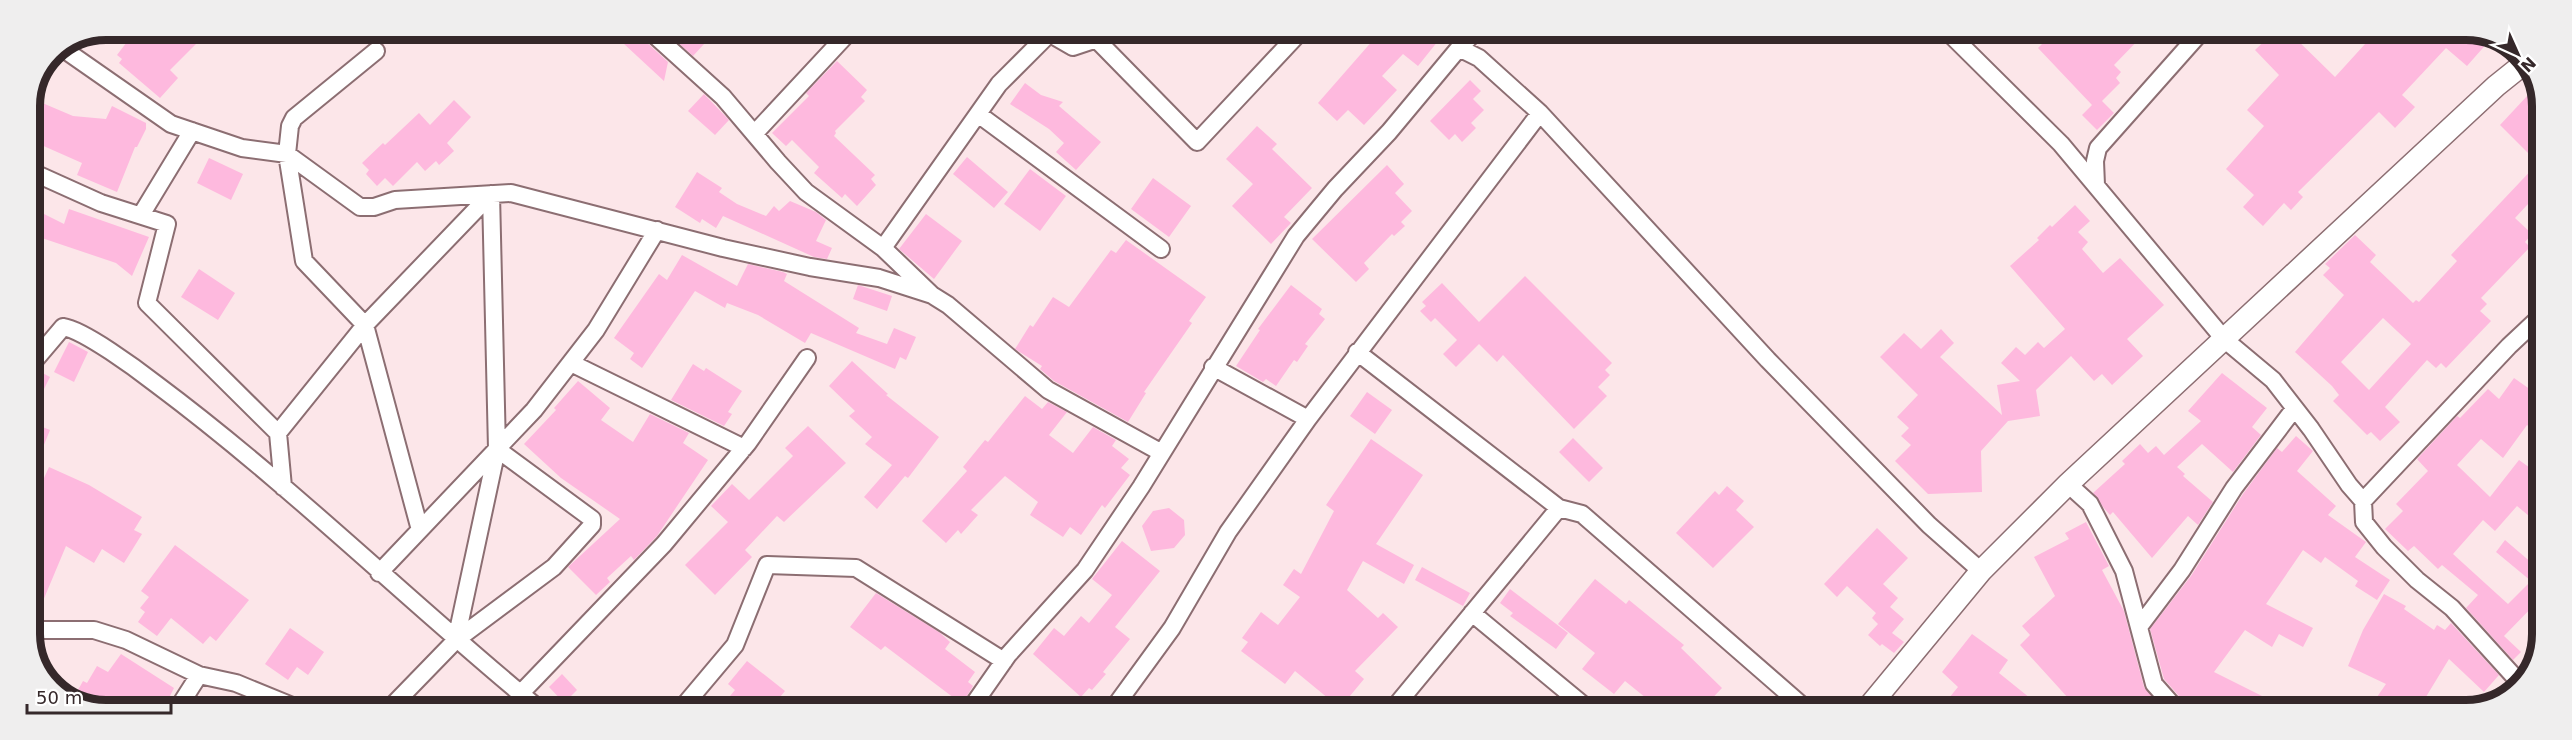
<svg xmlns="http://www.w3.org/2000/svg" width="2572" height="740" font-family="'DejaVu Sans',sans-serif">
  <rect width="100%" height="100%" fill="#fce6e9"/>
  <path fill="#feb9de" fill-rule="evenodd" d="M136 30H160L167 37 175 30H210L170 70 178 78 160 98 119 63 122 59 117 55Z
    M610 31H640L643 39 668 62 664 81Z
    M665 31H716L693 56Z
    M1381 31H1427L1438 41 1418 66 1403 54 1382 76 1397 90 1364 125 1348 110 1337 121 1318 103Z
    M2054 32H2146L2114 65 2121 72 2116 78 2120 83 2102 101 2114 113 2097 130 2082 115 2092 105 2038 48Z
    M2274 32H2289L2335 77 2376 32 2479 33 2489 41 2467 66 2446 48 2402 95 2415 107 2395 128 2379 112 2298 192 2303 197 2291 210 2284 203 2263 226 2243 207 2254 195 2226 169 2264 126 2247 110 2279 75 2255 50Z
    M837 61 867 90 861 97 865 101 835 131 836 133 834 136 875 175 871 179 876 185 857 206 845 194 842 198 814 173 819 167 792 140 786 146 772 133 809 96 806 93Z
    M1470 80 1481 91 1473 99 1484 110 1471 123 1476 128 1462 142 1455 134 1449 140 1430 121Z
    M1025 83 1041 95 1063 102 1059 106 1101 142 1076 170 1056 152 1064 143 1049 129 1010 104Z
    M704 94 729 120 715 135 688 111Z
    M2528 95 2542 109 2541 190 2515 218 2532 234 2525 242 2530 247 2481 298 2487 304 2480 311 2491 321 2446 368 2441 363 2436 368 2427 360 2385 407 2400 422 2380 441 2371 432 2367 435 2333 401 2339 395 2332 386 2295 352 2344 295 2323 275 2330 268 2325 264 2355 235 2376 255 2370 262 2413 303 2416 300 2419 302 2457 261 2451 255 2538 163 2500 125ZM2383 318 2411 344 2369 390 2341 362Z
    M33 99 73 116 106 119 112 106 146 123V129L137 147H135L117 192 77 175 82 163 30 140V106Z
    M454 100 471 117 447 143 454 151 439 165 436 161 425 171 417 162 393 186 385 178 377 186 366 174 369 170 362 163 383 143 385 145 419 113 430 125Z
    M1257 126 1277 144 1272 149 1312 188 1284 217 1291 223 1271 244 1232 206 1253 184 1226 159Z
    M967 157 1008 192 994 208 953 174Z
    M209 158 243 174 231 200 197 183Z
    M1387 165 1404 184 1395 193 1412 211 1401 222 1405 226 1394 236 1392 234 1364 263 1369 269 1356 282 1312 239Z
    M1030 169 1066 196 1040 231 1004 204Z
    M697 172 722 188 719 192 737 204 766 216 774 206 779 211 790 201 816 212 826 220 816 241 832 248 827 259 814 257 723 216 716 228 702 219 700 223 675 207Z
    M1153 178 1191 206 1169 237 1131 209Z
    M2075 205 2090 221 2078 232 2088 242 2082 249 2103 273 2120 258 2164 305 2127 339 2143 356 2112 385 2102 374 2094 381 2071 356 2036 390 2040 416 2008 421 1981 451 1982 492 1928 494 1895 461 1911 445 1901 436 1909 428 1897 417 1918 395 1880 357 1904 333 1921 349 1941 329 1954 343 1940 357 2002 415 1997 385 2020 381 2001 363 2016 347 2025 355 2038 342 2044 348 2065 329 2010 266 2039 240 2037 238 2050 225 2052 227Z
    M30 207 64 224 69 209 149 237 132 276 116 263 30 234Z
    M926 214 962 241 934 279 899 249Z
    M1126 240 1206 297 1189 321 1192 323 1144 392 1146 393 1128 422 1054 381 1040 369 1042 366 1015 349 1030 325 1033 327 1053 297 1069 307 1111 250 1116 253Z
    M682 255 737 286 748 264 783 272 787 274 784 281 859 328 856 333 887 344 894 328 916 337 906 360 900 357 895 369 811 333 805 343 758 315 727 303 725 308 695 291 642 368 630 359 634 353 614 338 659 274 667 280Z
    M199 269 235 293 218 320 181 297Z
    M1525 276 1612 363 1605 370 1610 375 1598 387 1607 396 1574 429 1503 355 1497 362 1479 344 1456 367 1443 354 1457 340 1435 318 1431 322 1420 311 1426 306 1422 302 1442 283 1479 322Z
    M858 285 892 296 887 311 853 299Z
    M1291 285 1322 309 1319 314 1325 319 1305 344 1308 346 1297 362 1294 360 1276 386 1266 379 1263 382 1236 366 1260 330 1258 329Z
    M69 342 88 352 74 382 54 372Z
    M852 361 888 394 886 395 939 437 908 478 905 476 877 509 864 497 892 465 865 444 872 437 849 416 855 411 829 386Z
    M693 364 704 371 706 368 742 391 728 412 732 414 724 426 671 400Z
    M37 370 50 377 30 417V384Z
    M2222 373 2267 408 2252 427 2261 435 2233 472 2202 444 2177 467 2185 474 2183 476 2213 502 2198 525 2188 516 2152 558 2113 512 2110 515 2103 507 2093 493 2125 464 2122 461 2140 444 2148 453 2156 446 2164 455 2201 421 2188 411Z
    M2514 378 2541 397 2540 435 2527 425 2503 458 2481 439 2457 465 2490 497 2519 460 2540 475V502L2529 516 2517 506 2495 531 2483 520 2453 554 2508 604 2531 581 2496 552 2505 540 2540 570V599L2504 636 2521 652 2513 660 2466 608 2478 595 2442 565 2438 569 2414 546 2408 551 2385 529 2403 511 2396 504 2428 471 2417 459 2457 416 2460 418 2488 389 2499 399Z
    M578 381 610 408 601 420 633 442 650 414 689 433 683 443 708 460 657 536 634 560 631 556 607 578 610 582 596 595 568 567 620 519 561 478 524 444 556 410 554 408Z
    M1367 392 1392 410 1375 434 1350 416Z
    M1025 396 1042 409 1048 402 1067 412 1049 435 1073 453 1093 427 1116 440 1112 446 1129 459 1121 468 1130 475 1105 508 1102 505 1081 535 1070 527 1063 537 1030 515 1038 502 1005 476 971 510 978 515 961 534 958 530 946 543 922 521 967 471 963 467 985 440 988 442Z
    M30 422 50 430 31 477H30Z
    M808 426 846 463 784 522 777 516 745 550 752 557 715 595 685 565 728 522 711 506 732 484 749 500 793 456 785 448Z
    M2296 436 2313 451 2297 471 2336 506 2328 515 2366 542 2355 557 2390 580 2377 600 2355 586 2358 581 2325 557 2321 563 2303 550 2266 604 2313 628 2303 647 2279 634 2272 647 2245 630 2214 672 2262 696 2254 710H2187L2185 703 2164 679 2150 629 2191 576 2243 494 2277 448 2282 452Z
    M1573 438 1603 468 1589 482 1559 452Z
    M1371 439 1423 475 1376 544 1414 565 1404 584 1363 561 1347 590 1378 618 1383 613 1398 627 1355 671 1364 679 1340 708 1295 671 1285 684 1241 651 1248 642 1242 638 1261 612 1278 625 1300 597 1283 585 1294 569 1301 574 1334 511 1326 505Z
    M49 467 89 485 142 517 134 530 142 534 124 563 102 549 94 563 66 546 35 620H30V509Z
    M1727 486 1744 501 1736 510 1754 527 1713 568 1676 533 1715 491 1719 495Z
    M1169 508 1184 520 1185 535 1174 548 1151 551 1142 526 1153 511Z
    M2086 522 2109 566 2102 570 2124 611 2144 687 2163 710H2079L2020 645 2030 635 2022 626 2055 596 2034 557 2069 539 2065 533Z
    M1877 528 1908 558 1883 584 1898 598 1890 607 1904 619 1892 633 1904 642 1894 653 1882 644 1880 646 1868 635 1878 624 1872 618 1876 613 1847 586 1837 597 1824 584Z
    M1122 541 1160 571 1115 627 1130 639 1103 672 1106 674 1092 690 1089 688 1081 697 1033 654 1054 628 1064 636 1081 616 1089 623 1112 595 1092 579Z
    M175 545 249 600 216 641 210 636 203 644 171 618 157 636 138 622 145 612 140 608 149 597 141 591Z
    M1422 567 1470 593 1463 606 1415 580Z
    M1595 579 1626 604 1629 600 1684 645 1681 648 1722 688 1702 709H1644L1651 702 1625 681 1614 694 1582 669 1595 653 1558 624Z
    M1510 589 1568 633 1556 649 1510 616 1513 613 1500 603Z
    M876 593 939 632 950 642 945 649 975 672 968 682 973 686 962 704 885 646 881 650 850 627Z
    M2384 594 2406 606 2404 609 2434 630 2437 625 2445 630 2451 623 2499 675 2484 692 2449 659 2418 710H2368L2386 684 2348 666 2363 630Z
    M290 628 324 652 308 675 297 667 288 680 265 664Z
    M1972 634 2008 660 1999 673 2045 710 1940 709 1958 687 1942 672Z
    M121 654 174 688 170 696 172 697 168 708H126L112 699 107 708 87 707 73 699 83 681 87 683 97 666 108 672Z
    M747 661 785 691 771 708H720L735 690 728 684Z
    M562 674 577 690 564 703 549 687Z"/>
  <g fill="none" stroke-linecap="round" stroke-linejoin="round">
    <g stroke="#8c6e72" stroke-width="20">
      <path id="minor" d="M650 31 723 97 778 162 806 192 883 248 932 295 948 305 1048 390 1162 453
        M1047 32 1073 47 1121 31
        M1948 32 2061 144 2224 339 2273 380 2311 429 2349 485 2363 501 2364 522 2384 547 2417 580 2452 608 2520 683
        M1096 39 1197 142 1301 31
        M62 48 171 124 242 148 287 154 360 207H374L395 200 511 193 723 248 810 267 879 278 932 295
        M1459 48 1479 58 1540 113 1768 360 1929 525 1981 571
        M376 51 294 118 290 126 287 154 304 261 365 325 420 530
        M978 114 1161 249
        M755 133 850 31
        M30 171 101 203 167 224 147 303 278 433 283 487
        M2096 185 2095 161 2098 148 2201 32
        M141 215 192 131
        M883 248 999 84 1045 38 1048 31
        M1357 352 1559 508 1582 514 1806 709
        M30 360H35L63 327C84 330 138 370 156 384 290 484 409 602 538 708
        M571 363 744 448
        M1213 367 1308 419
        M278 433 365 325 491 194
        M2068 484 2090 504 2124 571 2154 684 2177 710
        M2363 501 2509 346 2541 316
        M379 573 534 410 596 330 657 230
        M1472 613 1588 709
        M2139 627 2182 570 2234 488 2294 409
        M30 630H94L126 640 199 675 236 683 297 708
        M456 640 497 449 491 194
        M520 694 664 544 748 443 807 358
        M178 708 199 675
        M390 708 456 640 554 567 592 525V519L497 449
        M682 708 735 645 767 565 856 568 1004 661
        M971 708 1008 655 1085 570 1141 487 1296 236 1335 189 1389 132 1459 48 1476 31
        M1113 709 1172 628 1228 532 1308 419 1540 113
        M1393 709 1559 508"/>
    </g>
    <g stroke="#8c6e72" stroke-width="24">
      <path id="tertiary" d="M1867 709 1981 571 2068 484 2496 86 2526 62"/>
    </g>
    <use href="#minor" stroke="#fff" stroke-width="16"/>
    <use href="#tertiary" stroke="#fff" stroke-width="21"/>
  </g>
  <path d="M0 0H2572V740H0ZM106 40H2466A66 66 0 0 1 2532 106V634A66 66 0 0 1 2466 700H106A66 66 0 0 1 40 634V106A66 66 0 0 1 106 40Z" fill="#efeeee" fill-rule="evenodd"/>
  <path fill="none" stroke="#35282a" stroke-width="8" d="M106 40H2466A66 66 0 0 1 2532 106V634A66 66 0 0 1 2466 700H106A66 66 0 0 1 40 634V106A66 66 0 0 1 106 40Z"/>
  <g transform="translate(2518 54) rotate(135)" stroke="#ffffff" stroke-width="4.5" paint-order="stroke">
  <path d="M0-4.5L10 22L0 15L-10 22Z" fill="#35282a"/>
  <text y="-9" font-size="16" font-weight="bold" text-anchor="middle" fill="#35282a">N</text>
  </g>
  <path d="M27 704v9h144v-9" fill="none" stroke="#35282a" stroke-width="3"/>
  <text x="36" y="704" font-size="18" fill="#35282a" stroke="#ffffff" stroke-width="4.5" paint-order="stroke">50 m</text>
</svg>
